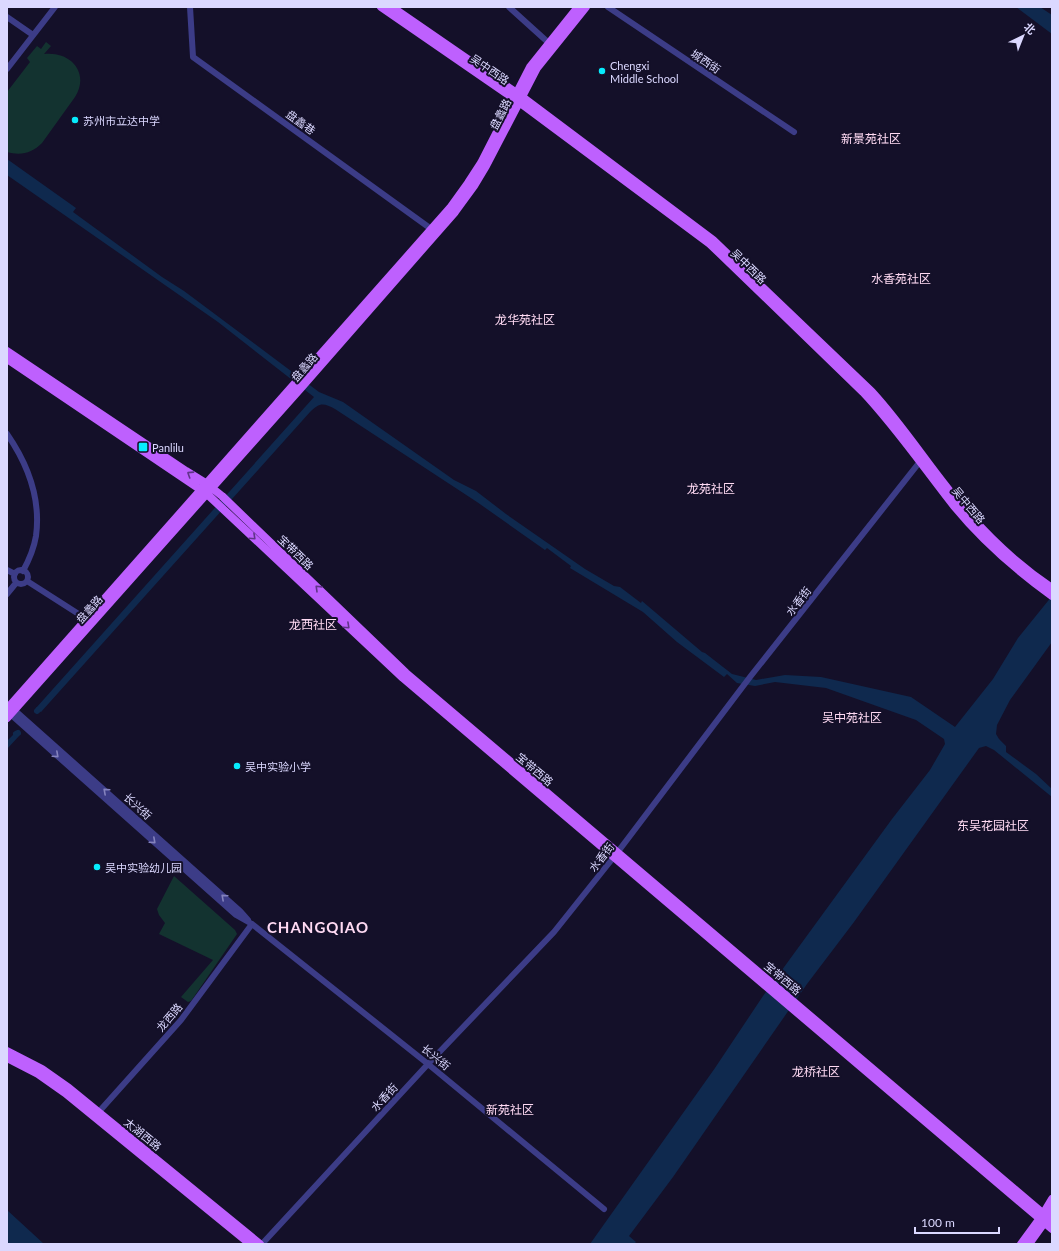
<svg xmlns="http://www.w3.org/2000/svg" width="1059" height="1251" font-family="Lato,'Noto Sans SC',sans-serif">
  <rect width="100%" height="100%" fill="#141029"/>
  <path fill="#133330" d="M46 42 51 46 44 54C71 51 90 73 75 97L42 143C32 153 21 156 7 152V92L30 62 27 58 37 46 41 49Z
    M174 876 235 930 237 934 191 1001 188 1002 181 997 213 960 159 934 165 923 159 915 157 909Z"/>
  <path fill="#0f294e" d="M1016 7H1040L1052 15V34Z
    M7 159 76 208 73 212 162 277 184 291 319 392 343 402 454 480 476 491 506 514 585 569 614 586 620 587 641 603 642 601 702 652 705 653 732 674 756 680 785 675 821 677 911 697 955 727 993 679 1018 638 1052 596V642L1010 700 997 725 996 734 999 739 1006 746V752L1036 774 1052 789V797L994 750 986 746 979 748 854 922 807 984 673 1177 629 1236 636 1242 634 1244H590L715 1068 763 996 892 819 930 770 945 744 944 739 916 720 826 688 775 682 755 686 737 683 727 674 724 677 677 642 643 612 570 568 571 566 547 548 545 550 477 502 335 409C323 402 319 403 310 412L41 712 36 708 314 397 218 322 7 175Z
    M15 733 19 736 7 749V741Z
    M7 1210 44 1244H7Z"/>
  <g fill="none" stroke-linecap="round" stroke-linejoin="round">
    <path stroke="#0f294e" stroke-width="6" d="M37 711 38 710
      M16 734 18 733"/>
    <path stroke="#3c3c87" stroke-width="6" d="M190 7 193 57 434 231
      M509 7 551 45
      M608 7 794 132
      M7 17 33 35
      M7 69 55 7
      M7 434C27 463 41 499 36 536 34 548 29 560 23 571
      M14 577a7 7 0 1 1 14 0a7 7 0 1 1-14 0Z
      M7 570 15 574
      M27 581 77 613 88 623
      M7 594 16 583
      M11 707 240 911 248 920
      M8 712 236 915 252 924 428 1064 604 1209
      M96 1115 181 1020 252 924
      M262 1244 428 1064 554 932 617 853 750 677 922 459"/>
    <path stroke="#be60fe" stroke-width="8" d="M381 7 519 102 710 244 863 392C896 427 924 468 954 506 982 540 1016 570 1052 596
      M392 7 521 96 713 240 872 392C907 430 934 475 968 513 993 542 1021 567 1052 588
      M7 351 186 471 207 484 222 496 406 673 1052 1221
      M7 359 207 494 403 678 1052 1229
      M7 709 450 208 468 183 481 163 530 67 578 7
      M7 718 300 389 455 212 474 186 486 166 537 68 586 7
      M7 1051 42 1069 69 1088 260 1244
      M7 1058 38 1074 65 1093 250 1244
      M1021 1244 1043 1214 1052 1199
      M1029 1244 1052 1212"/>
  </g>
  <defs><path id="oneway-chevron" d="M-2-3.5L2.5 0L-2 3.5" fill="none" stroke-width="1.6" stroke-linecap="round" stroke-linejoin="round"/></defs>
  <g stroke="#603489">
    <use href="#oneway-chevron" transform="translate(190 474) rotate(-147)"/>
    <use href="#oneway-chevron" transform="translate(253 537) rotate(43)"/>
    <use href="#oneway-chevron" transform="translate(318 588) rotate(-136)"/>
    <use href="#oneway-chevron" transform="translate(347 626) rotate(43)"/>
  </g>
  <g stroke="#8482bd">
    <use href="#oneway-chevron" transform="translate(56 755) rotate(42)"/>
    <use href="#oneway-chevron" transform="translate(106 791) rotate(-138)"/>
    <use href="#oneway-chevron" transform="translate(153 841) rotate(42)"/>
    <use href="#oneway-chevron" transform="translate(224 897) rotate(-138)"/>
  </g>
  <g fill="#06ecfd" stroke="#141029" stroke-width="1.5">
    <circle cx="602" cy="71" r="4"/>
    <circle cx="75" cy="120" r="4"/>
    <rect x="138" y="442" width="10" height="10" rx="2"/>
    <circle cx="237" cy="766" r="4"/>
    <circle cx="97" cy="867" r="4"/>
  </g>
  <g text-anchor="middle" dominant-baseline="central" stroke-width="4" stroke-linejoin="round" paint-order="stroke">
    <g font-size="11" fill="#dbd8ff" stroke="#141029">
      <text transform="translate(706 61) rotate(34)">城西街</text>
      <text transform="translate(490 69) rotate(34)">吴中西路</text>
      <text transform="translate(500 114) rotate(-63)">盘蠡路</text>
      <text transform="translate(301 122) rotate(36)">盘蠡巷</text>
      <text transform="translate(749 266) rotate(44)">吴中西路</text>
      <text transform="translate(304 367) rotate(-49)">盘蠡路</text>
      <text transform="translate(969 505) rotate(50)">吴中西路</text>
      <text transform="translate(296 552) rotate(44)">宝带西路</text>
      <text transform="translate(798 601) rotate(-52)">水香街</text>
      <text transform="translate(89 609) rotate(-48)">盘蠡路</text>
      <text transform="translate(535 769) rotate(40)">宝带西路</text>
      <text transform="translate(138 806) rotate(42)">长兴街</text>
      <text transform="translate(601 857) rotate(-52)">水香街</text>
      <text transform="translate(783 978) rotate(40)">宝带西路</text>
      <text transform="translate(169 1017) rotate(-50)">龙西路</text>
      <text transform="translate(436 1057) rotate(39)">长兴街</text>
      <text transform="translate(384 1097) rotate(-47)">水香街</text>
      <text transform="translate(143 1134) rotate(39)">太湖西路</text>
    </g>
    <g font-size="11" fill="#dbd8ff" stroke="#141029" text-anchor="start">
      <text x="610" y="65">Chengxi<tspan x="610" dy="13">Middle School</tspan></text>
      <text x="83" y="120">苏州市立达中学</text>
      <text x="152" y="447">Panlilu</text>
      <text x="245" y="766">吴中实验小学</text>
      <text x="105" y="867">吴中实验幼儿园</text>
    </g>
    <g font-size="12" fill="#ffdaf3" stroke="#141029">
      <text x="871" y="138">新景苑社区</text>
      <text x="901" y="278">水香苑社区</text>
      <text x="525" y="319">龙华苑社区</text>
      <text x="711" y="488">龙苑社区</text>
      <text x="313" y="624">龙西社区</text>
      <text x="852" y="717">吴中苑社区</text>
      <text x="993" y="825">东吴花园社区</text>
      <text x="816" y="1071">龙桥社区</text>
      <text x="510" y="1109">新苑社区</text>
    </g>
    <g font-size="15" font-weight="bold" letter-spacing="1" fill="#ffdaf3" stroke="#141029">
      <text x="318" y="927">CHANGQIAO</text>
    </g>
  </g>
  <rect width="1059" height="1251" fill="none" stroke="#dbd8ff" stroke-width="16"/>
  <g transform="translate(1023 36) rotate(43)" stroke="#141029" stroke-width="3" paint-order="stroke">
  <path d="M0-3L7 15L0 10L-7 15Z" fill="#dbd8ff"/>
  <text y="-6" font-size="11" font-weight="bold" text-anchor="middle" fill="#dbd8ff">北</text>
  </g>
  <path d="M915 1227v6h84v-6" fill="none" stroke="#dbd8ff" stroke-width="2"/>
  <text x="921" y="1227" font-size="12" fill="#dbd8ff" stroke="#141029" stroke-width="3" paint-order="stroke">100 m</text>
</svg>
